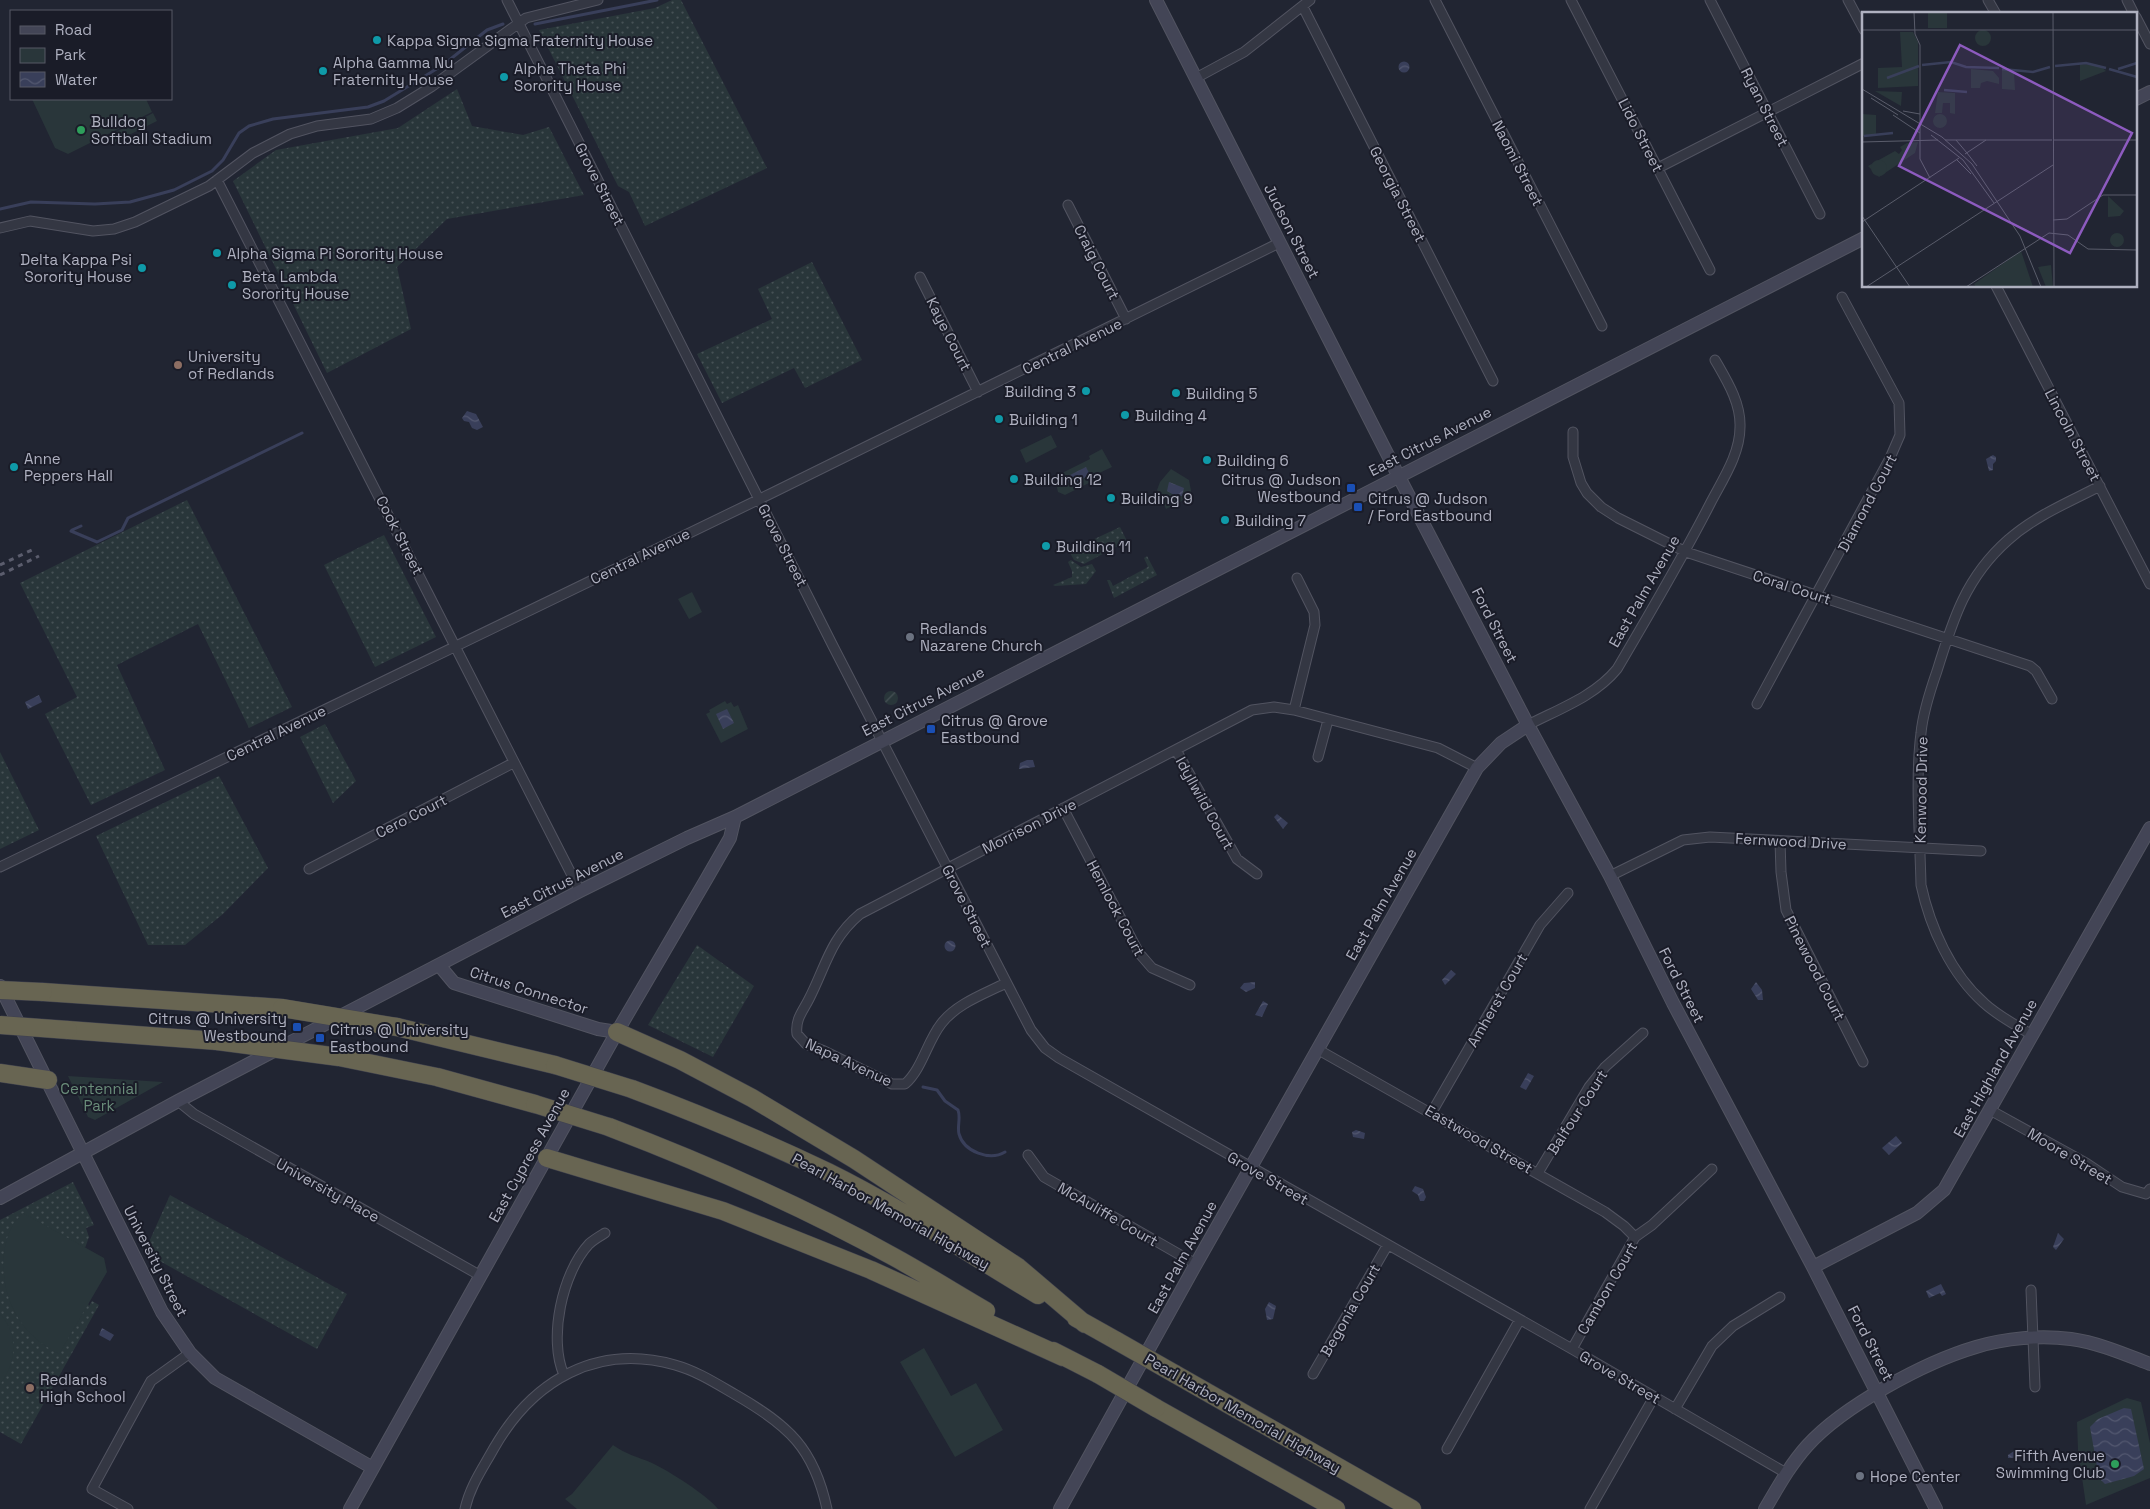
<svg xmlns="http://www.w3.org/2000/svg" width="2150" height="1509" font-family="'Space Grotesk',sans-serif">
  <defs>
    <pattern id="grass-dots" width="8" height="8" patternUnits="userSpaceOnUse" patternTransform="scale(1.25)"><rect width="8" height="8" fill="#29363a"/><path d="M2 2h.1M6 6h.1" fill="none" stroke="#465155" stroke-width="1.8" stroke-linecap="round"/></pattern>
    <pattern id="garden-furrows" width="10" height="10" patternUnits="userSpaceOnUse" patternTransform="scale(1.25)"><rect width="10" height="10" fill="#29363a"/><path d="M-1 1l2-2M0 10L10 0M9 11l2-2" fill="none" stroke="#465155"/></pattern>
    <pattern id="water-waves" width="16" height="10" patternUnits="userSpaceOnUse" patternTransform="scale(1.25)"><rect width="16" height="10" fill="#393f5a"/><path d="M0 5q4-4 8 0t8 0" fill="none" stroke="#535870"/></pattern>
  </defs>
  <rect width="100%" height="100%" fill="#212532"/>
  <path fill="url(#grass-dots)" d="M672 0H681L767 168 645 226 629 192 618 186 539 30 655 8Z
    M457 89 472 126 523 135 549 127 584 195 447 219 397 267 411 329 327 373 233 181 276 150 398 128Z
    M812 262 862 360 805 388 794 368 722 403 697 354 772 319 758 289Z
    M187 500 292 707 249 728 198 624 117 665 165 770 91 805 45 714 77 697 20 583Z
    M1120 527 1127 541 1084 564 1074 560 1069 551Z
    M384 535 436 637 375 667 324 565Z
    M1147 556 1157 575 1114 598 1107 580H1110L1113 586 1148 567 1144 558Z
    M1071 560 1081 567 1092 564 1096 571 1086 584 1055 586 1053 585 1072 577V571L1068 562Z
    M325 724 356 781 333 803 300 737Z
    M0 752 39 830 0 849Z
    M219 776 268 868 223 914 185 945H148L96 836Z
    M697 945 754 986 713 1057 648 1025Z
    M73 1182 94 1225 86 1228 89 1237 85 1248 70 1240 89 1306 92 1301 99 1305 21 1444 0 1432V1220Z
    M170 1195 347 1294 317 1349 158 1260 149 1242Z"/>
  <path fill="#29363a" d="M32 99H146L152 112 68 154 55 148Z
    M153 113 157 121 111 144 108 136Z
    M1051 435 1057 447 1026 463 1020 450Z
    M1102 449 1112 467 1093 476 1095 480 1065 495 1058 492 1056 483 1062 473 1090 459 1089 456Z
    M1171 469 1189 480 1192 496 1166 509 1157 490 1160 482Z
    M692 592 702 612 689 619 678 599Z
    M725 701 727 704 731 702 734 707 738 705 748 729 721 743 706 714 710 712 709 710Z
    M68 1076 163 1082 95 1120 88 1117Z
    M23 1213 104 1258 107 1272 59 1354C20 1334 0 1298 4 1254 6 1237 11 1224 23 1213Z
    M0 1314C20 1336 16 1362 0 1385Z
    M924 1348 951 1396 976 1383 1003 1430 955 1457 900 1362Z
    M2127 1398 2141 1402 2150 1443V1478L2086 1505 2078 1450 2077 1422Z
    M613 1445C625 1454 638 1457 652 1463 669 1471 707 1495 718 1509H577L565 1499 572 1494Z"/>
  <path fill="url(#garden-furrows)" d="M884 698a7 7 0 1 1 14 0a7 7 0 1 1-14 0Z"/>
  <path fill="url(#water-waves)" d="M1398.5 67a5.5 5.5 0 1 1 11 0a5.5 5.5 0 1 1-11 0Z
    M467 411 476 414 483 427 477 430 472 428 469 422 464 421 462 418Z
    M1993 455 1996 457V461L1993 464V470L1989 471 1986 459Z
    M1086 467 1090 475 1070 485 1066 477Z
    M1169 482 1184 488 1182 496H1176L1167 491Z
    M39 695 42 702 28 709 25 702Z
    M727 709 734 723 723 729 716 714Z
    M1027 760H1033L1035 767 1019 769 1020 763Z
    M1277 814 1288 823 1283 829 1274 817Z
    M944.5 946a5.5 5.5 0 1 1 11 0a5.5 5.5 0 1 1-11 0Z
    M1451 970 1456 974 1445 985 1442 980Z
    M1255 982V988L1246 992 1240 988 1244 983Z
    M1756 982 1762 990 1763 1000H1758L1751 989Z
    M1263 1001 1268 1004 1262 1017 1255 1015Z
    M1528 1073 1534 1076 1526 1090 1520 1087Z
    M1356 1130 1365 1133 1364 1139 1353 1137 1352 1132Z
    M1896 1136 1902 1143 1889 1155 1882 1148Z
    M1415 1186 1423 1189 1426 1197 1424 1201H1420L1418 1195 1412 1191Z
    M2058 1233 2064 1239 2056 1250 2053 1247Z
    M1941 1284 1946 1294 1942 1296 1940 1293 1929 1298 1926 1291Z
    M1269 1302 1276 1306 1273 1319 1267 1320 1265 1309Z
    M102 1328 114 1335 110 1341 99 1335Z
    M2124 1408 2131 1409 2144 1469 2134 1476 2105 1484 2099 1478 2090 1427 2098 1419Z
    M2014 1451 2024 1454V1457L2008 1458V1455Z"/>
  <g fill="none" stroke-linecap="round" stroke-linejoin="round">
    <path stroke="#393f5a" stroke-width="3" d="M535 24 657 0
      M0 209 31 202 95 204 130 202 174 190 212 171 223 160 239 133 249 126 273 119 368 107 384 101 443 65 487 30 503 24
      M72 530 81 526
      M71 531 97 542 122 530 128 518 302 433
      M923 1087 937 1090 945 1101 958 1110C961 1118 957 1126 959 1134 964 1152 990 1161 1005 1152"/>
    <g stroke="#525461" stroke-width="11">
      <path id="street" d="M507 0 833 646 1031 1030 1045 1048 1059 1058 1572 1349 1786 1473
        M1435 0 1602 326
        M1571 0 1710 270
        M1710 0 1820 214
        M1848 0 1864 30
        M1988 0 1996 14
        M2127 0 2134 14
        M1303 7 1493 381
        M2136 17 2150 44
        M1196 78 1244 52 1310 0
        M1658 168 1864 63
        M217 180 580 891
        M1068 205 1126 319
        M0 228 30 221 93 231 114 229 135 222 209 186 253 153 290 134 317 126 371 119 397 108 431 87 526 18 598 0
        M920 277 978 392
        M1996 286 2150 584
        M1573 432V457L1581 483 1587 493 1601 507 1618 518 1686 552 2030 666 2036 671 2052 699
        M1757 704 1890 458 1900 435 1899 403 1842 297
        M1294 710 1315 625 1314 612 1297 578
        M1528 725C1559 709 1595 696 1617 669 1650 613 1682 559 1711 502 1723 479 1740 454 1740 427 1741 403 1727 381 1715 360
        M1176 750 1237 859 1257 874
        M1318 757 1328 720
        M1063 808 1139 953 1152 968 1190 985
        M1780 841 1781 872 1786 910 1863 1062
        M0 867 772 493 1279 243
        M309 869 513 763
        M1610 876 1683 840 1710 837 1981 851
        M1006 983C984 994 956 1004 941 1024 927 1042 922 1069 905 1084H892L824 1051 806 1044 797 1034C795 1019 803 1011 809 999 826 966 830 939 860 914L1252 710 1274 707 1294 710 1438 748 1477 768
        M2032 1035C2016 1025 1998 1016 1984 1003 1951 974 1930 927 1921 885 1920 837 1915 780 1921 733 1923 712 1930 691 1937 671 1953 619 1966 577 2008 540 2035 516 2069 502 2100 486
        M1317 1049 1605 1212 1624 1226 1635 1237
        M178 1101 194 1114 481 1276
        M1990 1110 2086 1163 2122 1187 2146 1194 2150 1189
        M1432 1112 1540 925 1568 893
        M1028 1155 1044 1177 1196 1264
        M1538 1173 1589 1087 1605 1067 1643 1033
        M2031 1290 2035 1387
        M1572 1349 1635 1237 1652 1225 1712 1169
        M1313 1374 1387 1246
        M564 1375C548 1339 562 1273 589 1244 593 1240 600 1236 605 1233
        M1675 1409 1712 1346 1733 1326 1780 1297
        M1447 1449 1519 1321
        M128 1509 92 1489 151 1381 190 1353
        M465 1509C470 1486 483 1468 494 1448 533 1380 597 1343 675 1365 697 1371 717 1384 736 1395 788 1425 814 1448 827 1509
        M1590 1509 1654 1397"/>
    </g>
    <g stroke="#525461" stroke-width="14">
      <path id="secondary" d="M1156 0 1398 475 1528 725 1610 876 1673 1003 1813 1267 1936 1509
        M2136 99 2150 92
        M439 965 454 983 598 1029 617 1032
        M0 986 162 1312 190 1353 215 1378 373 1468
        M0 1198 178 1101 580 891 687 838 735 817 1864 238
        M1813 1267 1917 1213 1944 1190 2150 828
        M350 1509 617 1032 707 878 730 838 735 817
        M1060 1509 1196 1264 1477 768 1501 743 1528 725
        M1765 1509C1778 1487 1790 1465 1807 1446 1843 1406 1925 1362 1976 1347 2005 1338 2041 1335 2071 1339 2099 1343 2124 1354 2150 1364"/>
    </g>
    <g stroke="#3f414e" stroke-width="19">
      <path id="highway" d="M43 992 282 1008
        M397 1027 555 1065
        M68 1030 217 1041
        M617 1032 680 1060 752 1098 854 1159 1018 1267 1085 1324
        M339 1057 437 1077 535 1104
        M0 1073 48 1080
        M632 1089C699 1114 763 1141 828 1172 901 1208 969 1254 1038 1295
        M609 1127C706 1164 802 1206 894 1257 925 1274 955 1293 986 1311
        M547 1158 723 1211 871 1270 1063 1357
        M1076 1318 1117 1341
        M1053 1351 1098 1374
        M1175 1374 1412 1509
        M1156 1408 1336 1509"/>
    </g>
    <use href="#street" stroke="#343743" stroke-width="9"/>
    <use href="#secondary" stroke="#434556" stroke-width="12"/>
    <use href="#highway" stroke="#686552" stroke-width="18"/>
    <path stroke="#5b5d6d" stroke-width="3" stroke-dasharray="5 5" stroke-linecap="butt" d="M0 565 36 548
      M0 575 39 556"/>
    <g stroke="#3f414e" stroke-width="19" stroke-linecap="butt">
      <path id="highway-bridge" d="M0 990 43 992
        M282 1008 397 1027
        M0 1025 68 1030
        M217 1041 339 1057
        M555 1065 632 1089
        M535 1104 609 1127
        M1117 1341 1175 1374
        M1098 1374 1156 1408"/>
    </g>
    <use href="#highway-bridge" stroke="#686552" stroke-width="18"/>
  </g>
  <g fill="#0f9aa8" stroke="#1a1c28" stroke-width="2">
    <circle cx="377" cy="40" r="5"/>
    <circle cx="323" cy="71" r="5"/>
    <circle cx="504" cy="77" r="5"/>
    <circle cx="217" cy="253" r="5"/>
    <circle cx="142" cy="268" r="5"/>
    <circle cx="232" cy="285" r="5"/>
    <circle cx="1086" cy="391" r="5"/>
    <circle cx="1176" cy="393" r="5"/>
    <circle cx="1125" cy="415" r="5"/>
    <circle cx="999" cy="419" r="5"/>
    <circle cx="1207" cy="460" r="5"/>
    <circle cx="14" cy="467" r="5"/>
    <circle cx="1014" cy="479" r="5"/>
    <circle cx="1111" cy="498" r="5"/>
    <circle cx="1225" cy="520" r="5"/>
    <circle cx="1046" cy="546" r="5"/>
  </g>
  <g fill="#2e9e5b" stroke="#1a1c28" stroke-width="2">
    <circle cx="81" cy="130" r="5"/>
    <circle cx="2115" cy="1464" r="5"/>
  </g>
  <g fill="#8d6e63" stroke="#1a1c28" stroke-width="2">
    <circle cx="178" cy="365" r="5"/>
    <circle cx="30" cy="1388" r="5"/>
  </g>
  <g fill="#1a4fb4" stroke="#1a1c28" stroke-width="2">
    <rect x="1346" y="483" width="10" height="10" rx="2.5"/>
    <rect x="1353" y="502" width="10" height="10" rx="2.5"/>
    <rect x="926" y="724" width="10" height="10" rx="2.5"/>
    <rect x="292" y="1022" width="10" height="10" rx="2.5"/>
    <rect x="315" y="1033" width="10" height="10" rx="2.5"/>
  </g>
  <g fill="#6b7280" stroke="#1a1c28" stroke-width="2">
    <circle cx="910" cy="637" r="5"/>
    <circle cx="1860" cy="1476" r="5"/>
  </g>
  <g text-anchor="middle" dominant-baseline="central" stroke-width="4" stroke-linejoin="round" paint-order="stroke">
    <g font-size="15" fill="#afb1c0" stroke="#1a1c28" text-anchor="start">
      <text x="387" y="40">Kappa Sigma Sigma Fraternity House</text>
      <text x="333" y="62">Alpha Gamma Nu<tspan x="333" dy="17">Fraternity House</tspan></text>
      <text x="514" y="68">Alpha Theta Phi<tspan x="514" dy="17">Sorority House</tspan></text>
      <text x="91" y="121">Bulldog<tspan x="91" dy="17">Softball Stadium</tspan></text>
      <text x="227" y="253">Alpha Sigma Pi Sorority House</text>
      <text x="132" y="259" text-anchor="end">Delta Kappa Psi<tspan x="132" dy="17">Sorority House</tspan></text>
      <text x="242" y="276">Beta Lambda<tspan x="242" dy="17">Sorority House</tspan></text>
      <text x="188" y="356">University<tspan x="188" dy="17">of Redlands</tspan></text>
      <text x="1076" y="391" text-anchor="end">Building 3</text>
      <text x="1186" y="393">Building 5</text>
      <text x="1135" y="415">Building 4</text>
      <text x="1009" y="419">Building 1</text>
      <text x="24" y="458">Anne<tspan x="24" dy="17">Peppers Hall</tspan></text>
      <text x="1217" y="460">Building 6</text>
      <text x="1024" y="479">Building 12</text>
      <text x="1341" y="479" text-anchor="end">Citrus @ Judson<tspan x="1341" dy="17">Westbound</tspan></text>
      <text x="1121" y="498">Building 9</text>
      <text x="1368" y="498">Citrus @ Judson<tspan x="1368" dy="17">/ Ford Eastbound</tspan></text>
      <text x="1235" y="520">Building 7</text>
      <text x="1056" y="546">Building 11</text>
      <text x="920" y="628">Redlands<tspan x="920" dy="17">Nazarene Church</tspan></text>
      <text x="941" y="720">Citrus @ Grove<tspan x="941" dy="17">Eastbound</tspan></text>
      <text x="287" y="1018" text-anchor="end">Citrus @ University<tspan x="287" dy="17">Westbound</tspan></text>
      <text x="330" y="1029">Citrus @ University<tspan x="330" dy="17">Eastbound</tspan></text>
      <text x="40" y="1379">Redlands<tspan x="40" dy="17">High School</tspan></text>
      <text x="2105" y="1455" text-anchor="end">Fifth Avenue<tspan x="2105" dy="17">Swimming Club</tspan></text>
      <text x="1870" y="1476">Hope Center</text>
    </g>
    <g font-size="15" fill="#afb1c0" stroke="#1a1c28">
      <text transform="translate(1765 107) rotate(63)">Ryan Street</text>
      <text transform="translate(1641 135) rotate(63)">Lido Street</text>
      <text transform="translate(1518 163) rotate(63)">Naomi Street</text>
      <text transform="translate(600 184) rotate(63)">Grove Street</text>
      <text transform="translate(1398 194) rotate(63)">Georgia Street</text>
      <text transform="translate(1292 231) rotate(63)">Judson Street</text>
      <text transform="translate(1097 262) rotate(63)">Craig Court</text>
      <text transform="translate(949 334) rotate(63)">Kaye Court</text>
      <text transform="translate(1072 346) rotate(-26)">Central Avenue</text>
      <text transform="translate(2073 435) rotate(62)">Lincoln Street</text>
      <text transform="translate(1430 441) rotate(-27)">East Citrus Avenue</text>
      <text transform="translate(1867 503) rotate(-62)">Diamond Court</text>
      <text transform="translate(400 535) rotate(63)">Cook Street</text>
      <text transform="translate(783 545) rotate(63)">Grove Street</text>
      <text transform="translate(640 556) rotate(-26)">Central Avenue</text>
      <text transform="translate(1792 587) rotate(18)">Coral Court</text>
      <text transform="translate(1644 591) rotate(-60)">East Palm Avenue</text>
      <text transform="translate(1495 625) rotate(63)">Ford Street</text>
      <text transform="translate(923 701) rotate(-27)">East Citrus Avenue</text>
      <text transform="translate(276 733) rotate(-26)">Central Avenue</text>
      <text transform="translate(1921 790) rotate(-89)">Kenwood Drive</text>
      <text transform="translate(1205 803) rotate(61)">Idyllwild Court</text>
      <text transform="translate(411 816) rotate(-27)">Cero Court</text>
      <text transform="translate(1029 826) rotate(-27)">Morrison Drive</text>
      <text transform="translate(1791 841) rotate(3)">Fernwood Drive</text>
      <text transform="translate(562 883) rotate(-27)">East Citrus Avenue</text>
      <text transform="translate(1381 904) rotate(-60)">East Palm Avenue</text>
      <text transform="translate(967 906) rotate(63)">Grove Street</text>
      <text transform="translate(1116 908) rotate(62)">Hemlock Court</text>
      <text transform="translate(1815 968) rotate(63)">Pinewood Court</text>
      <text transform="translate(1682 985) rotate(63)">Ford Street</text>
      <text transform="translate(529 990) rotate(18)">Citrus Connector</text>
      <text transform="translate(1497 1000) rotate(-60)">Amherst Court</text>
      <text transform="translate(849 1062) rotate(25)">Napa Avenue</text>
      <text transform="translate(1995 1068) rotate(-61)">East Highland Avenue</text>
      <text transform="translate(1577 1112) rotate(-57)">Balfour Court</text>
      <text transform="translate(1479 1139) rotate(30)">Eastwood Street</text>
      <text transform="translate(529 1155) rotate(-61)">East Cypress Avenue</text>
      <text transform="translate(2070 1156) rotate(31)">Moore Street</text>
      <text transform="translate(1268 1178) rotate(30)">Grove Street</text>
      <text transform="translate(328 1190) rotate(29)">University Place</text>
      <text transform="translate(891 1211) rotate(29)">Pearl Harbor Memorial Highway</text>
      <text transform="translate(1108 1214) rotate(30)">McAuliffe Court</text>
      <text transform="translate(1182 1257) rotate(-61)">East Palm Avenue</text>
      <text transform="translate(156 1261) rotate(63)">University Street</text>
      <text transform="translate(1607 1288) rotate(-60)">Cambon Court</text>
      <text transform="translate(1350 1310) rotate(-60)">Begonia Court</text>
      <text transform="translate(1871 1343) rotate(63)">Ford Street</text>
      <text transform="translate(1620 1377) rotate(30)">Grove Street</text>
      <text transform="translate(1243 1413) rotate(30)">Pearl Harbor Memorial Highway</text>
    </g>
    <g font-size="15" fill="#6a8d7a" stroke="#1a1c28">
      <text x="99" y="1088">Centennial<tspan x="99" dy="17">Park</tspan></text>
    </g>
  </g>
  <g transform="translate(1862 12)">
    <rect width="275" height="275" fill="#212532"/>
    <path d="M66 0H85V16H66ZM109 57 131 59 137 66V72L125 69 119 71 118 76H109ZM140 57 152 60 153 78 140 77ZM13 79 40 80 39 94ZM76 80 93 81V102L88 101V91H81L80 101H73ZM71 109a7 7 0 1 1 14 0a7 7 0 1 1-14 0ZM56 130 53 141 17 165 6 154 33 139 37 142 40 138 38 135 45 131ZM246 184 262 199 258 204 246 205ZM189 253 191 275H184L176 255Z" fill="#29363a"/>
    <path d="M113 26a8 8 0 1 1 16 0a8 8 0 1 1-16 0ZM38 20H51L56 30V74L16 76V56L40 55ZM218 52 237 53 244 59 218 69ZM0 102 14 103V123L0 124ZM9 156a8 8 0 1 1 16 0a8 8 0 1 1-16 0ZM248 228a7 7 0 1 1 14 0a7 7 0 1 1-14 0ZM159 239 171 275H114L112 272Z" fill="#29363a"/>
    <path fill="none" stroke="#393f5a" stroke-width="2.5" d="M60 53 89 50 104 55 137 56M193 54 224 51 244 56M140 57 171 60 188 55M247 57 275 65M256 57 275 51M25 66 57 54M82 78 105 80M2 124 31 121"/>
    <path fill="none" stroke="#5a5d6b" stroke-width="1" d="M52 0 53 22 58 33V102M191 0 192 275M0 18H275M0 77 80 125 110 152 158 224 179 275M9 86 36 103M41 99 58 102M58 102V147L68 166M31 103 58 121M69 123 101 148 132 191M83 128H190M94 128 105 141M192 128H275M0 130 76 128M105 141 115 154M103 142 124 128M95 148 109 162M0 204 48 275M191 208 205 207 241 183H275M0 210 97 146M4 275 191 153M104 275 187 221 206 223 226 237 275 238"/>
    <path fill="#8d5bbf" fill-opacity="0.15" stroke="#8d5bbf" stroke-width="2.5" d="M98 33 270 121 208 241 37 154Z"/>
    <rect width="275" height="275" fill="none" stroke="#afb1c0" stroke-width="2.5"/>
  </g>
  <rect x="10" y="10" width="162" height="90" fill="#1a1c28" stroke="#565865"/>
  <rect x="20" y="26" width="25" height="8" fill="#434556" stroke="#565865"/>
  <text x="55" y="35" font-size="15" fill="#afb1c0">Road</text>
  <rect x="20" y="48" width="25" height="15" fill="#29363a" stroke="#565865"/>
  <text x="55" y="60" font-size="15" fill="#afb1c0">Park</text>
  <rect x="20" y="72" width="25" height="15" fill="url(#water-waves)" stroke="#565865"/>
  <text x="55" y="85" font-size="15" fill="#afb1c0">Water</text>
</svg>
